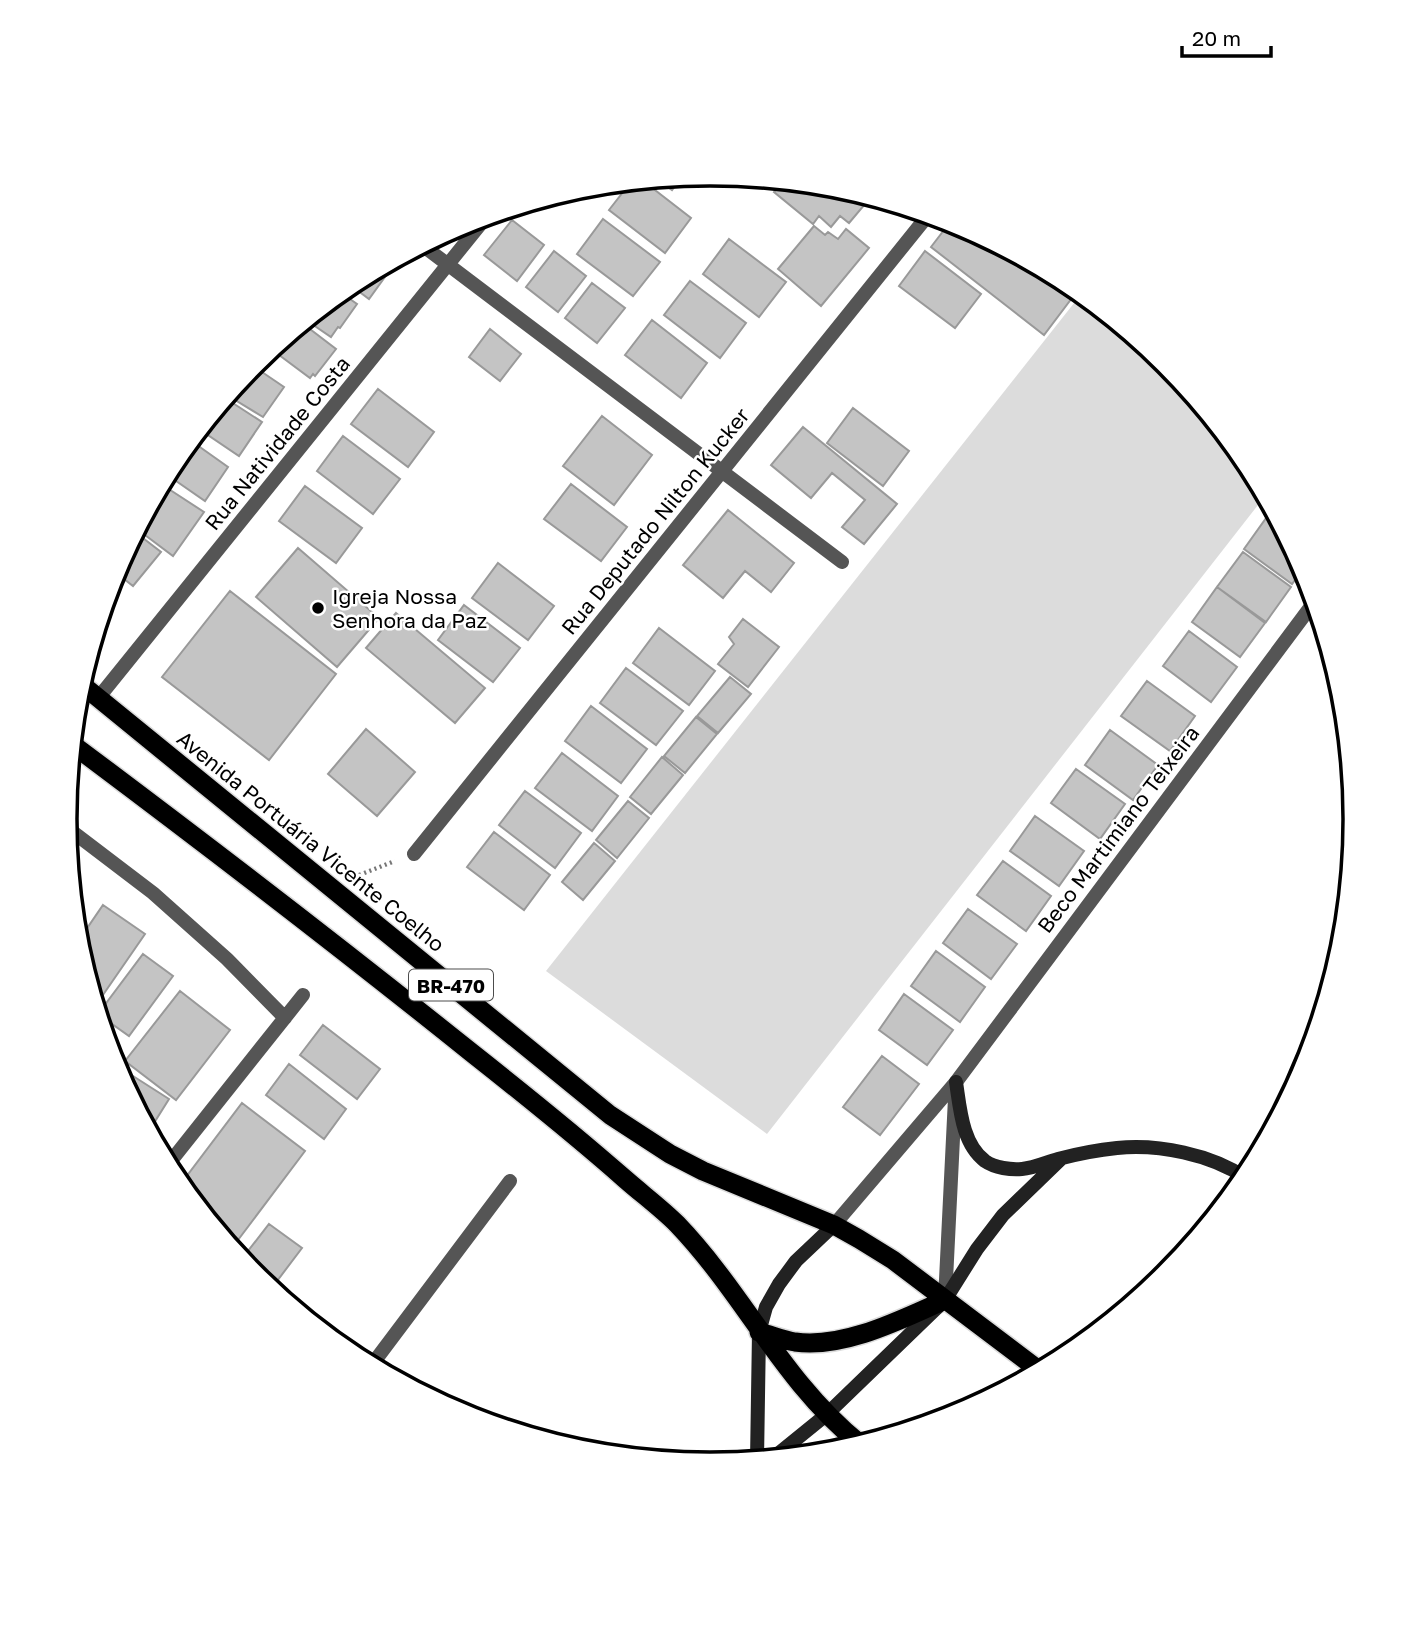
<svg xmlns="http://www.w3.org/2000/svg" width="1420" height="1638" font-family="'Golos Text',sans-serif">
  <rect width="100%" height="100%" fill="#fff"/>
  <path fill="#dcdcdc" d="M1082 293 1167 363 1247 461 1265 496 767 1134 546 971Z"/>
  <path fill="#c4c4c4" stroke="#999" stroke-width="2" d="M682 177 672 190 657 179Z
    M642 180 691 218 665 253 609 210 631 182Z
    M783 181 836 186 850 190 866 203 849 223 840 216 831 227 819 216 813 224 774 192Z
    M603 219 660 262 633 296 577 254Z
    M512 220 544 245 517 281 484 255Z
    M951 221 995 243 1008 253 1010 251 1069 283 1078 290 1044 335 931 247Z
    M814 226 825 235 828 232 838 239 846 229 869 248 821 306 778 269Z
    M729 239 786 282 759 317 703 274Z
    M554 251 586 276 558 312 526 287Z
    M925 251 981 294 955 328 899 286Z
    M392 261 395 263 369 299 349 284Z
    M690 281 746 323 720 358 664 315Z
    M592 283 625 308 597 343 565 318Z
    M340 292 357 304 340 328 338 327 331 337 306 320Z
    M652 320 707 363 681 398 625 355Z
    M302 323 336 349 315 376 313 374 310 378 271 349Z
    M490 329 521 354 500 381 469 357Z
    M257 360 262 364 259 370 284 387 263 417 227 395Z
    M378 389 434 432 408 467 351 424Z
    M225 398 262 422 239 456 199 429Z
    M853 408 909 451 883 486 827 443Z
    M602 416 652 455 614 505 563 466Z
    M803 427 897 504 864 544 842 527 865 500 832 473 811 498 771 465Z
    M343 436 400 479 373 514 317 471Z
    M190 440 228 467 205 501 166 474 174 460Z
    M161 484 204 512 173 556 137 529Z
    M571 484 627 527 601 561 544 519Z
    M305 486 362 528 336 563 279 521Z
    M728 510 794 563 771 592 745 571 723 598 683 565Z
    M1269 514 1279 522 1304 568 1292 584 1244 549Z
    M135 532 161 552 133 586 114 571Z
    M298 548 379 618 337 667 256 597Z
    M1243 552 1291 587 1266 622 1217 587Z
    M498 563 554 606 528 640 472 598Z
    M1217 587 1265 623 1240 657 1192 622Z
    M230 591 336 674 269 760 162 677Z
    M464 605 520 648 493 682 438 640Z
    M396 613 485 688 455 723 366 648Z
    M743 619 779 647 748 687 718 664 734 644 729 637Z
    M659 628 715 671 689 705 633 663Z
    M1189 631 1237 667 1211 702 1163 666Z
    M626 668 683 711 656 745 600 703Z
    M730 677 751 694 718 733 697 716Z
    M1147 681 1195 716 1170 751 1121 716Z
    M591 706 647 749 621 783 565 741Z
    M696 717 717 734 685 773 664 756Z
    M366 729 415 772 377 816 328 774Z
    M1110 730 1158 765 1133 800 1085 765Z
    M562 753 618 796 592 831 535 788Z
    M662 757 683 775 651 814 630 797Z
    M1076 769 1125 804 1100 839 1051 803Z
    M525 791 581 833 555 868 499 825Z
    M628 801 649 818 617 858 596 840Z
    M1035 816 1084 851 1059 886 1010 851Z
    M494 832 550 875 524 910 467 867Z
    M594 843 615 861 583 900 562 882Z
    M1003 861 1051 896 1026 931 977 895Z
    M103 905 145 934 96 1005 77 943Z
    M968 909 1017 944 991 979 943 943Z
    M936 951 985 987 960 1022 911 986Z
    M143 954 173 976 129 1036 98 1014Z
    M180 991 230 1030 176 1100 125 1061Z
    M904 994 953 1030 927 1065 879 1030Z
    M323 1025 380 1069 357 1099 300 1055Z
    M882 1056 919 1084 880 1135 843 1107Z
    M289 1064 346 1109 324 1139 266 1095Z
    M122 1069 169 1099 149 1131 118 1074Z
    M242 1103 305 1151 232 1248 180 1185Z
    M269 1224 302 1248 271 1289 253 1275 241 1260Z"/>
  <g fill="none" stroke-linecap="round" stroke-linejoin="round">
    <g stroke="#dbdbdb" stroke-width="22">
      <path id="trunk" d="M80 683 610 1115 670 1154 703 1171 834 1225 859 1239 893 1260 1040 1371
        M72 744C207 845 341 948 472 1053 524 1094 575 1135 625 1179 642 1194 661 1208 677 1224 745 1295 782 1381 860 1444
        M759 1332C771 1335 783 1340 795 1342 844 1349 902 1319 945 1300"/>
    </g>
    <path stroke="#777" stroke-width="4.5" stroke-dasharray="2 3.5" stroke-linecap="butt" d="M354 877 395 861"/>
    <path stroke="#555" stroke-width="14" d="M371 1366 510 1181"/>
    <path stroke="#555" stroke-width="14" d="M422 245 842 562
      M99 697 487 216
      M65 826 153 893 227 959 285 1018
      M414 854 929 214
      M167 1166 303 995
      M834 1225 956 1082 1315 601
      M945 1300 955 1098"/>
    <path stroke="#222" stroke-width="14" d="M956 1082C960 1108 962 1144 985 1161 995 1168 1011 1170 1022 1169 1034 1168 1047 1162 1058 1159 1077 1154 1097 1150 1117 1148 1159 1144 1210 1154 1246 1178
      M773 1458 826 1415 945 1300 977 1249 1003 1215 1062 1158
      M757 1460 759 1332 766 1307 779 1284 796 1261 834 1225"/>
    <use href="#trunk" stroke="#000" stroke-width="19"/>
  </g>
  <circle fill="#000" stroke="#fff" stroke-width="2.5" cx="318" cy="608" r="7"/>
  <g text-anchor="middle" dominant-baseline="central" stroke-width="5" stroke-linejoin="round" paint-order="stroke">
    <rect fill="#fff" stroke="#4c4c4c" stroke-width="2" x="409" y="969.5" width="84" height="31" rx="5"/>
    <g font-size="19" font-weight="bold" fill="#000">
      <text x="451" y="985">BR-470</text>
    </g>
    <g font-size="21" fill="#000" stroke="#fff">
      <text transform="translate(277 443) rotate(-51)">Rua Natividade Costa</text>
      <text transform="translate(655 521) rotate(-51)">Rua Deputado Nilton Kucker</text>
      <text transform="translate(1118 829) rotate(-53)">Beco Martimiano Teixeira</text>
      <text transform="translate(311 841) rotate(39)">Avenida Portuária Vicente Coelho</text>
    </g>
    <g font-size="21" fill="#000" stroke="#fff" text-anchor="start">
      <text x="332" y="596">Igreja Nossa<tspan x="332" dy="24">Senhora da Paz</tspan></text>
    </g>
  </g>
  <path d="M0 0H1420V1638H0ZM77 819a633 633 0 1 1 1266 0a633 633 0 1 1-1266 0Z" fill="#fff" fill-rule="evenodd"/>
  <path fill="none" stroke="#000" stroke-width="3.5" d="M77 819a633 633 0 1 1 1266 0a633 633 0 1 1-1266 0Z"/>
  <path d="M1182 46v10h89v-10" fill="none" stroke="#000000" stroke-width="3.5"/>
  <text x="1192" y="46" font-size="21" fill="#000000" stroke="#ffffff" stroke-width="5" paint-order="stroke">20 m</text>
</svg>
